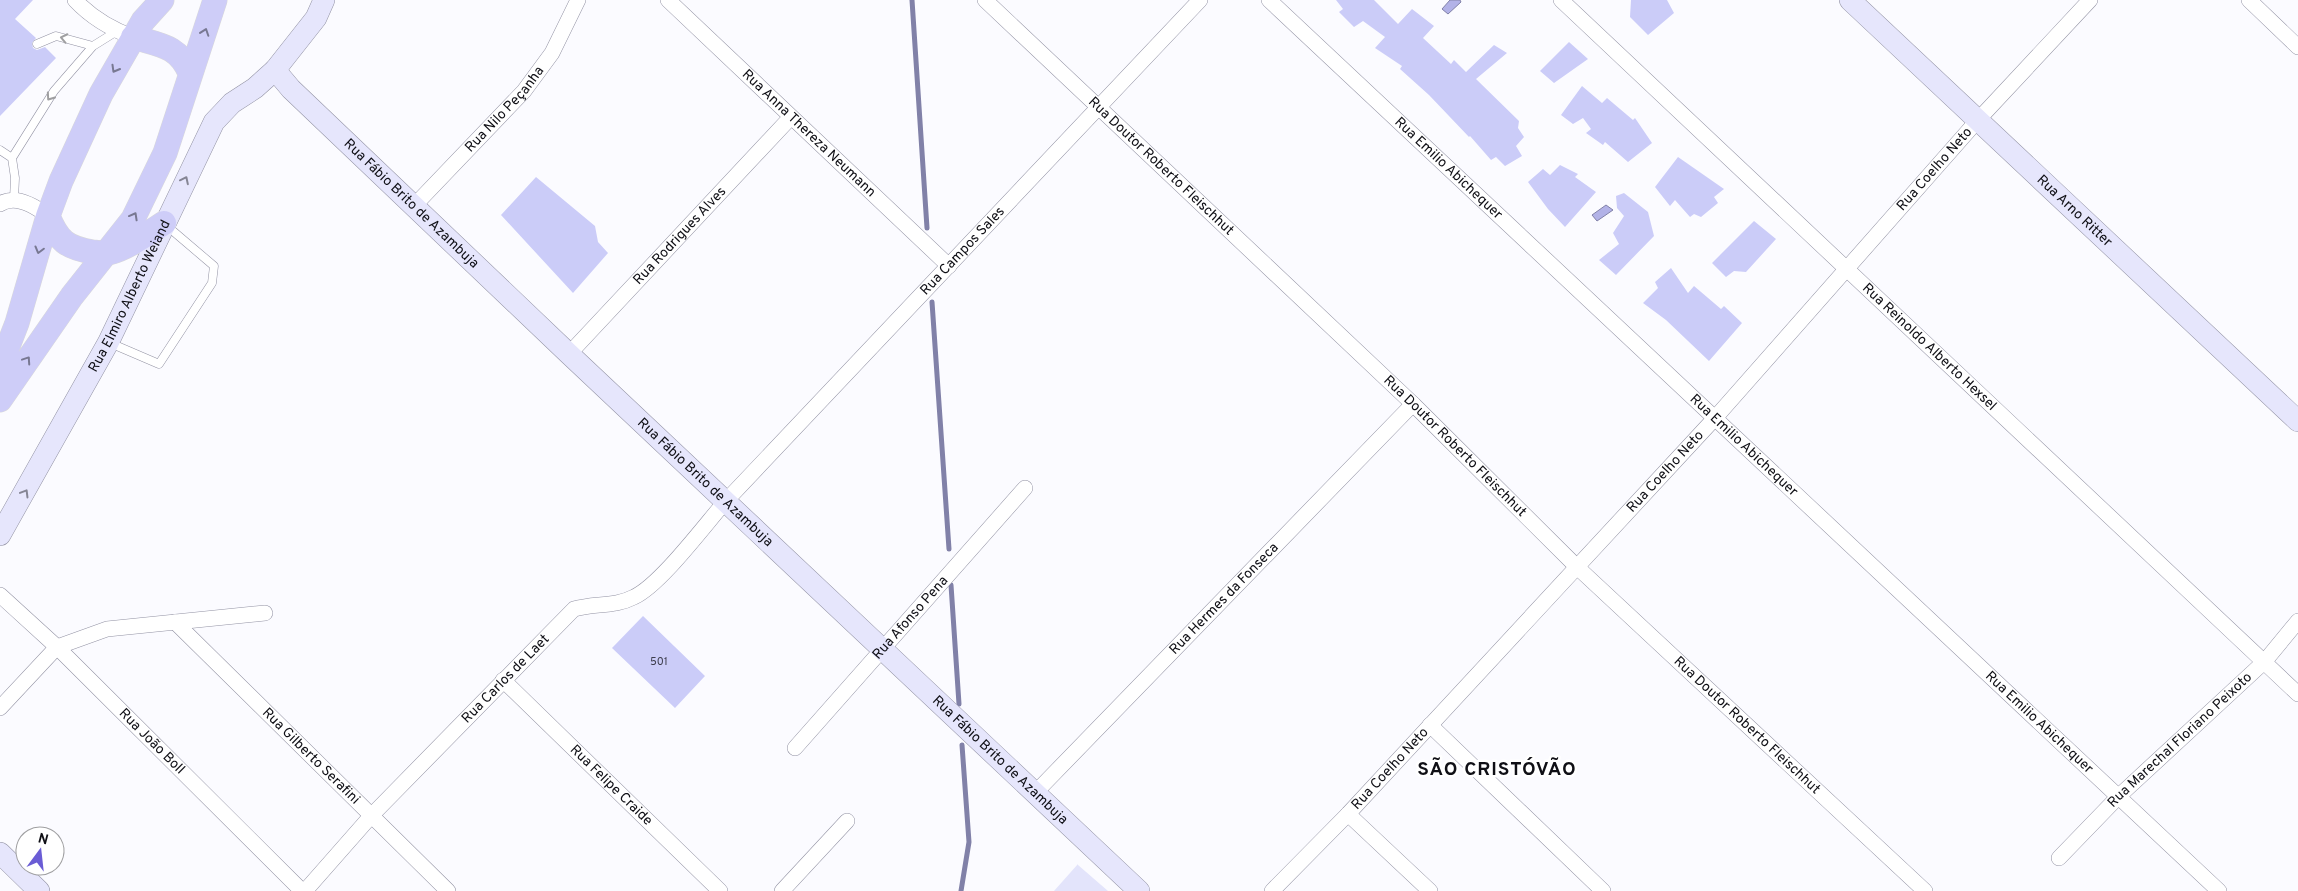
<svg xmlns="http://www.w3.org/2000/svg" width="2298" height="891" font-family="Overpass,sans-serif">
  <rect width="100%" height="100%" fill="#fbfbff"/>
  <path fill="#e3e4fb" d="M1078 864V865L1108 891H1054Z"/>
  <path fill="#b2b2e7" stroke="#8181a8" d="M1450 0H1460L1461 2 1448 14 1442 9Z
    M1606 205 1613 210 1597 221 1592 215Z"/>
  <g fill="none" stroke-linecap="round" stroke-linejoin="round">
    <path stroke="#8181a8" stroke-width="5" d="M912 0 927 228
      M932 302 949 549
      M951 585 959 704
      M961 891 969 842 962 745"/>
  </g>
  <path fill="#cbccf8" d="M0 0H33L15 19 36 38 32 43 33 48 37 50 45 47 56 58 0 116Z
    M1336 0H1374L1398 24 1412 9 1434 26 1423 38 1451 64 1454 60 1466 72 1494 45 1507 53 1476 79 1519 121 1518 128 1524 137 1516 146 1522 156 1505 166 1496 157 1491 160 1470 136 1469 137 1429 95 1400 69 1402 66 1375 48 1385 37 1363 21 1354 27 1339 12 1343 9Z
    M1631 0H1667L1674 13 1648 35 1630 17Z
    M1569 42 1588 59 1554 83 1540 71Z
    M1582 86 1602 103 1607 98 1633 120 1635 118 1652 143 1628 162 1605 142 1603 145 1586 133 1591 129 1583 118 1573 124 1561 115Z
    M1678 157 1724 189 1714 197 1718 203 1701 217 1694 214 1690 217 1675 200 1670 206 1655 187Z
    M1560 165 1578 174 1575 177 1596 192 1565 227 1548 209 1528 182 1543 169 1550 175Z
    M536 177 595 226 598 242 608 253 573 293 501 215Z
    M1624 193 1648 212 1654 236 1616 275 1599 260 1619 244 1613 233 1624 216 1617 208 1616 196Z
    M1754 221 1776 239 1746 272 1734 271 1726 277 1712 263Z
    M1671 268 1688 293 1694 286 1721 309 1724 306 1742 323 1709 361 1666 320 1643 303 1658 288 1655 282Z
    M643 616 705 676 675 708 612 648Z"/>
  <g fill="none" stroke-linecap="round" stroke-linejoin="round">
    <g stroke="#9393a4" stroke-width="9">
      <path id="lane" d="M37 44 56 36 93 46
        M0 150 12 158 15 178 14 199
        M12 158 54 91 93 46 117 31
        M110 343 159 364 212 283 214 266 167 226"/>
    </g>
    <g stroke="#9393a4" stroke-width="16">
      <g id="street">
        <path d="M75 0C91 17 111 29 133 37"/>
        <path id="s1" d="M668 0 949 266"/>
        <path id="s2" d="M985 0 1413 404 1577 567 1925 891"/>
        <path id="s3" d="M1269 0 2219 891"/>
        <path id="s4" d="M1561 0 2298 694"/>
        <path d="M2249 0 2298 47"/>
        <path d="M0 204C15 194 35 206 48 216"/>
        <path id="s5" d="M413 207 524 91 552 53 578 0"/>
        <path id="s6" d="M569 354 791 117"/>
        <path id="s7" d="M0 595 57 647 302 891"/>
        <path id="s8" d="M175 622 448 891"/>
        <path id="s9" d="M503 680 720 891"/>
        <path d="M0 708 57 647 107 629 265 613"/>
        <path d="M1430 725 1603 891"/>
        <path id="s10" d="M795 748 1025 488"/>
        <path id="s11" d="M1035 793 1413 404"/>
        <path d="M1348 814 1430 891"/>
        <path id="s12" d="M2059 858 2119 796 2265 661 2298 621"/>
        <path id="s13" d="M305 891 371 816 574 609C594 603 615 607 634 597 660 585 704 526 725 502L1200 0"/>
        <path d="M782 891 847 821"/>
        <path id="s14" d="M1272 891 1348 814 1715 418 1977 121 2090 0"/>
      </g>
    </g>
    <g stroke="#9393a4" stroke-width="22">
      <g id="secondary">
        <path id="s15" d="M1850 0 2298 421"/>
        <path id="s16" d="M275 70 291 89 569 354 1139 891"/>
        <path id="s17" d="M0 535 108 343 214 122 232 103 255 88 275 70 316 18 324 0"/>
        <path d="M0 853 39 891"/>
      </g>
    </g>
    <g stroke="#d9d9da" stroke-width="25">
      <path id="primary" d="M133 37C159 45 178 45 190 73
        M48 216C58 241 67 248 93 252 98 252 104 254 109 253 128 248 147 234 164 223
        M0 367 17 323 48 216 61 181 101 94 143 21 162 0
        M0 400 72 296 133 219 165 153 215 0"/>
    </g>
    <use href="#lane" stroke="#fff" stroke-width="8"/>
    <use href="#street" stroke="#fff" stroke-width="15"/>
    <use href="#secondary" stroke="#e6e6fc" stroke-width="21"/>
    <use href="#primary" stroke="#cecdf8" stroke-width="24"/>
  </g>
  <defs><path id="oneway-chevron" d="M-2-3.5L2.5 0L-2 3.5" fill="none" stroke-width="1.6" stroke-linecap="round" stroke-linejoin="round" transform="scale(1.25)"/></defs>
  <g stroke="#787892">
    <use href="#oneway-chevron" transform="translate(205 32) rotate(-71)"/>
    <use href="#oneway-chevron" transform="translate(115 69) rotate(120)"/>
    <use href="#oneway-chevron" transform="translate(134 216) rotate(-61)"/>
    <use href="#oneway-chevron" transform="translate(39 250) rotate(105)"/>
    <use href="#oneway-chevron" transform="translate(27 360) rotate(-56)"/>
  </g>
  <g stroke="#9f9fa1">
    <use href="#oneway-chevron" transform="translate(64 38) rotate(-168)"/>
    <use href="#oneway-chevron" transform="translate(50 97) rotate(125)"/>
  </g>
  <g stroke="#858594">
    <use href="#oneway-chevron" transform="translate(185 180) rotate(-64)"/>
    <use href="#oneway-chevron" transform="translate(25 493) rotate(-59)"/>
  </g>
  <g text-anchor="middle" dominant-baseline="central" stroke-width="5" stroke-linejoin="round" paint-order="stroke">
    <g font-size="11" fill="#3e3e4e">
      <text x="659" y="662">501</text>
    </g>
    <g font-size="14" fill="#0f0f15" stroke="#fff">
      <text stroke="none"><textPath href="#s5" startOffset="134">Rua Nilo Peçanha</textPath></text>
      <text stroke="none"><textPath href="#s1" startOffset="194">Rua Anna Thereza Neumann</textPath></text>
      <text stroke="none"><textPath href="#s2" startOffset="242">Rua Doutor Roberto Fleischhut</textPath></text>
      <text stroke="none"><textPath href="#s3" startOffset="246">Rua Emilio Abichequer</textPath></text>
      <text stroke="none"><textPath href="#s14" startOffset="980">Rua Coelho Neto</textPath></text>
      <text stroke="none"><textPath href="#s16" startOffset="191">Rua Fábio Brito de Azambuja</textPath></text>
      <text stroke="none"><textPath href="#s15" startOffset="308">Rua Arno Ritter</textPath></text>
      <text stroke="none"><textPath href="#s6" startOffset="162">Rua Rodrigues Alves</textPath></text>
      <text stroke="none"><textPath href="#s13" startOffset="929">Rua Campos Sales</textPath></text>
      <text stroke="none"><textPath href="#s17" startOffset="272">Rua Elmiro Alberto Weiand</textPath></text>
      <text stroke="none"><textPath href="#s4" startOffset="506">Rua Reinoldo Alberto Hexsel</textPath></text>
      <text stroke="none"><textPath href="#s3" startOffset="651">Rua Emilio Abichequer</textPath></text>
      <text stroke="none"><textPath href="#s2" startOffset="648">Rua Doutor Roberto Fleischhut</textPath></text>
      <text stroke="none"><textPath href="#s14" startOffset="575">Rua Coelho Neto</textPath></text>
      <text stroke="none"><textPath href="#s16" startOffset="596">Rua Fábio Brito de Azambuja</textPath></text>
      <text stroke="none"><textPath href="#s11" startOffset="271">Rua Hermes da Fonseca</textPath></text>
      <text stroke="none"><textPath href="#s10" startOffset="174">Rua Afonso Pena</textPath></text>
      <text stroke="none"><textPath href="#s13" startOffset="292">Rua Carlos de Laet</textPath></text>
      <text stroke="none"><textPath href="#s3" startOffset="1056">Rua Emilio Abichequer</textPath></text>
      <text stroke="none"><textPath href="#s2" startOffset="1052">Rua Doutor Roberto Fleischhut</textPath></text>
      <text stroke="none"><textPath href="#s12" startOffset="169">Rua Marechal Floriano Peixoto</textPath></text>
      <text stroke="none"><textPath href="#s7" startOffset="211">Rua João Boll</textPath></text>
      <text stroke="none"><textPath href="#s8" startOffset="191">Rua Gilberto Serafini</textPath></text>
      <text stroke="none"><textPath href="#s16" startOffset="1001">Rua Fábio Brito de Azambuja</textPath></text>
      <text stroke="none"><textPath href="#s14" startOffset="170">Rua Coelho Neto</textPath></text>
      <text stroke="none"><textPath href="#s9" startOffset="151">Rua Felipe Craide</textPath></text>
    </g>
    <g font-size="19" font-weight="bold" letter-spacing="1" fill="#0f0f15" stroke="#fff">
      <text x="1497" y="770">SÃO CRISTÓVÃO</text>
    </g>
  </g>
  <g transform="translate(40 851) rotate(15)"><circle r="24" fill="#ffffff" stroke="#9f9fa1"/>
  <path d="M0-4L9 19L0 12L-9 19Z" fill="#6a5cd5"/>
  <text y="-8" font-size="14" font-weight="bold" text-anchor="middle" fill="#0f0f15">N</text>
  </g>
</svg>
